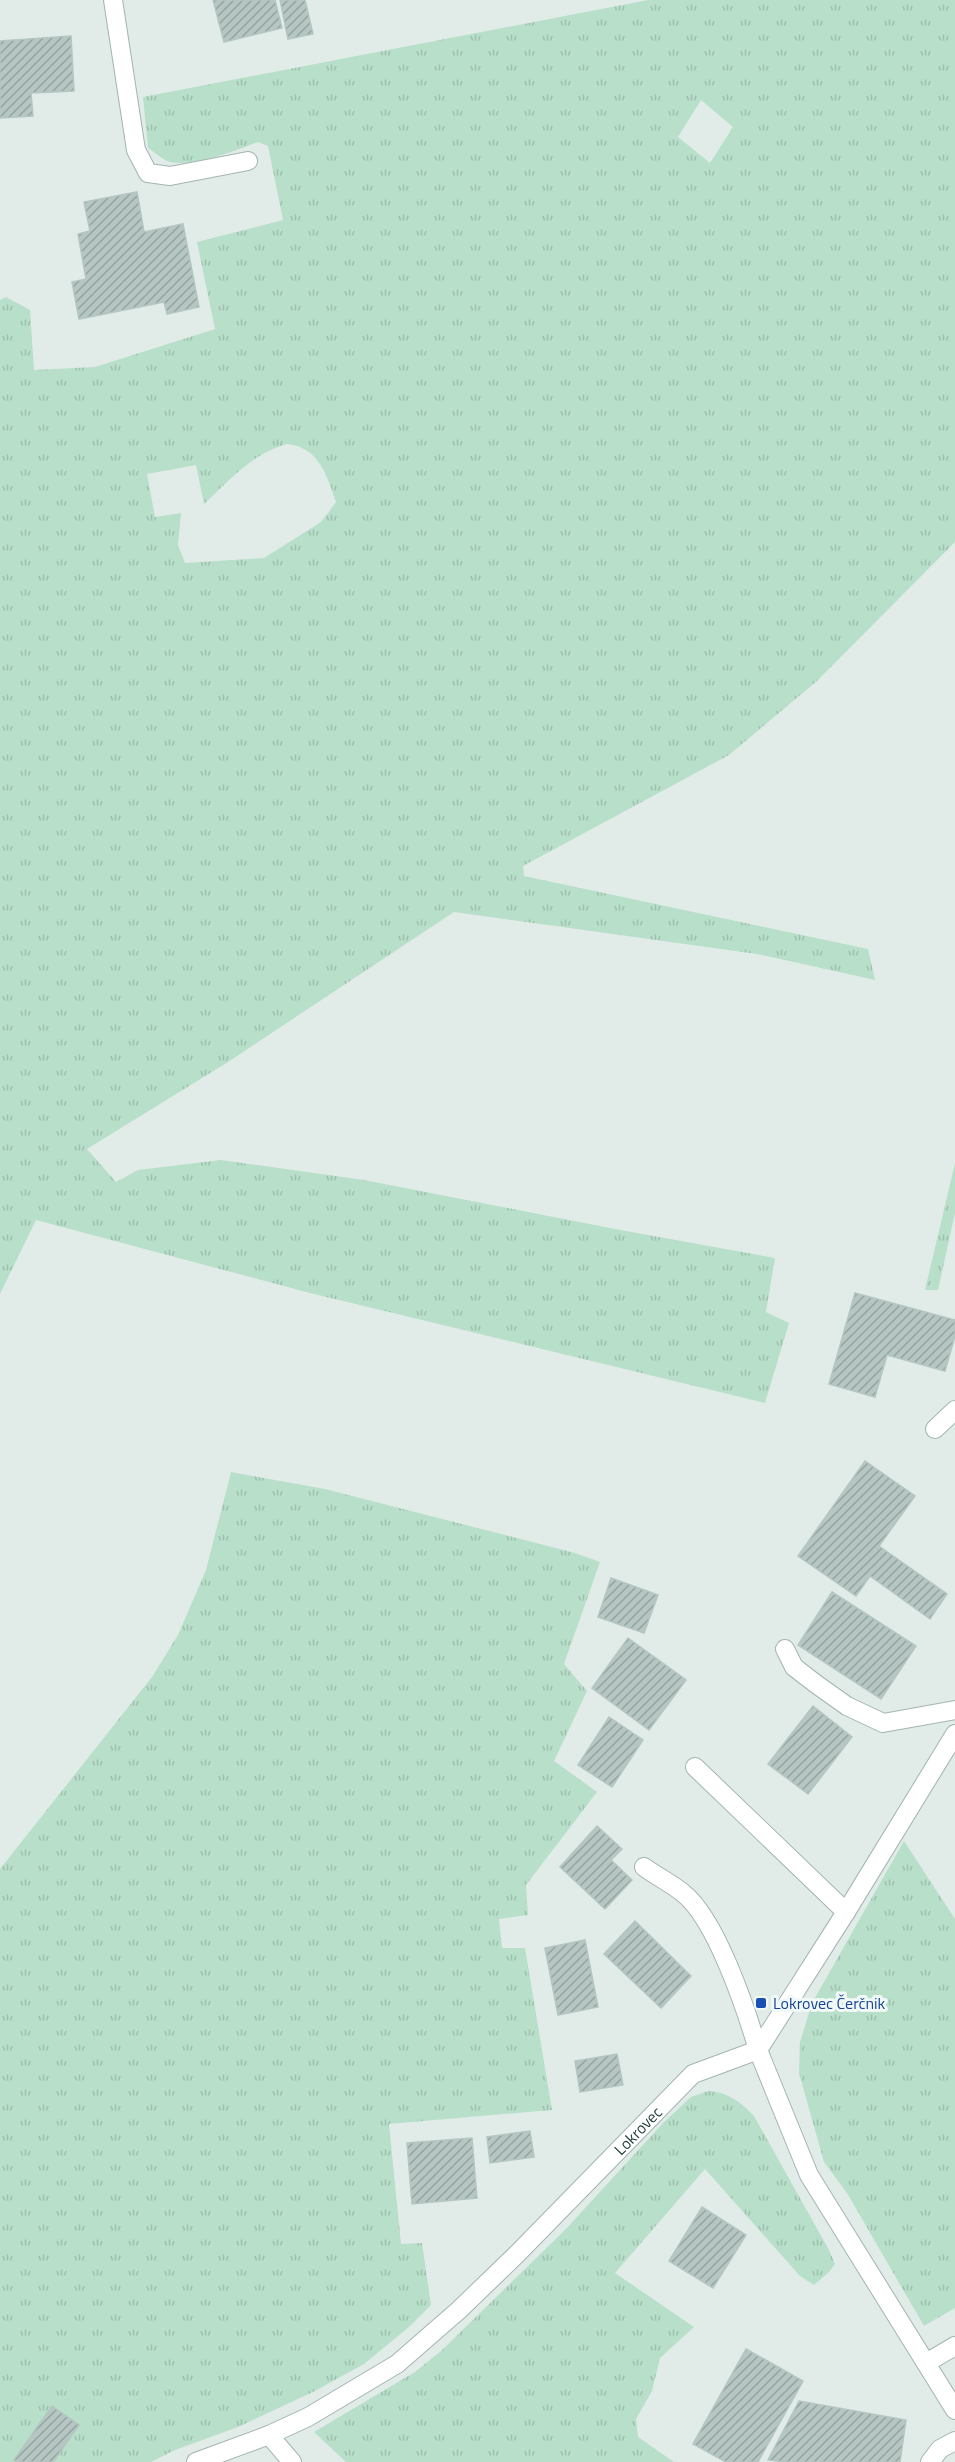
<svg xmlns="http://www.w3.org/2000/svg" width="955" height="2462" font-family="'Titillium Web',sans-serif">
  <defs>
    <pattern id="grass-tufts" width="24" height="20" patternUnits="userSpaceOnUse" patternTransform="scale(1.5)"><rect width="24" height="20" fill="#b8dfc9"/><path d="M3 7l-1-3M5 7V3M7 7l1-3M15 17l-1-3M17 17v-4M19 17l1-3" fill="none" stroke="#9ec0ae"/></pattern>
    <pattern id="building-hatch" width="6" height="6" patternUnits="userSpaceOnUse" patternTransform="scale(1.5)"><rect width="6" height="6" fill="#b6c7c3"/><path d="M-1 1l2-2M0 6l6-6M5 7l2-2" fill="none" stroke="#94a3a0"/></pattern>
  </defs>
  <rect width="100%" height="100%" fill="#e1ece9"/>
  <path fill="url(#grass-tufts)" fill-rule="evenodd" d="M648 0H955V542L817 681 729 755 523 866 524 876 868 949 875 980 757 954 454 912 228 1062 87 1149 116 1182 138 1170 221 1160 364 1180 615 1229 775 1258 766 1312 789 1323 765 1403 310 1293 36 1220 0 1294V300L6 297 30 310 34 370 95 367 215 329 197 242 283 220 268 146 258 142C238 150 188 169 167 161 161 158 154 152 148 148L143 97ZM701 100 733 127 710 163 678 137ZM287 444C319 447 327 476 336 502L321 522 264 558 185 563 178 545 181 513 155 517 147 474 196 465 204 504C230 480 251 454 287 444Z
    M955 1163V1213L938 1290H925Z
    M231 1472 325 1489 575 1553 600 1562 564 1664 587 1691 554 1761 597 1792 526 1885 528 1915 499 1919 502 1948H525L552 2110 389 2124 401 2244 422 2243 431 2305 409 2327 364 2364 313 2392 238 2427 175 2450 151 2462H0V1869L152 1677 178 1635 206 1570Z
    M904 1841 955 1919V2308L924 2326 847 2193 824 2162 799 2073 800 2042 812 2003Z
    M708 2091C728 2092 741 2102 754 2116L829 2250 835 2264 829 2272 814 2285 800 2276 705 2169 615 2273 694 2327 660 2358 652 2391 636 2419 638 2437 674 2462H346L314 2432 415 2372 441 2351 565 2230 664 2122 691 2097Z"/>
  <path fill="url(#building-hatch)" stroke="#b3c6c2" stroke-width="1.5" d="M213 0H275L282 28 224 42Z
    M280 0H305L313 34 288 39Z
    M71 36 74 91 31 93 33 116 0 118V41Z
    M137 192 144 232 183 224 199 307 167 314 164 302 79 319 72 282 86 279 78 234 90 231 84 202Z
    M855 1293 955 1320V1336L945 1371 887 1355 875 1397 829 1384Z
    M865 1461 915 1496 879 1546 947 1594 930 1619 870 1576 856 1596 798 1556Z
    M611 1578 658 1595 644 1633 598 1617Z
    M832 1592 916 1646 881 1699 798 1645Z
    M628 1638 686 1680 649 1730 592 1688Z
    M813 1706 852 1737 808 1794 768 1764Z
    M609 1717 643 1740 612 1787 578 1765Z
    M597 1826 622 1849 611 1860 632 1880 605 1909 560 1867Z
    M635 1921 691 1976 661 2008 604 1954Z
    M585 1940 598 2007 558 2015 545 1948Z
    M617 2054 623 2085 580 2092 575 2061Z
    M530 2131 534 2157 490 2163 487 2137Z
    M472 2138 477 2198 412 2204 407 2143Z
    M702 2207 746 2235 713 2288 669 2261Z
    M746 2349 803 2381 758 2462H726L693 2444Z
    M799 2401 906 2420 900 2462H785L768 2460Z
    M52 2406 79 2425 53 2462H17L14 2460Z"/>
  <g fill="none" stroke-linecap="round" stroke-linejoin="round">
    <g stroke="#a3b4b1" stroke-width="20">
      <path id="service" d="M113 0 136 150 148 173 170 176 248 161
        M935 1429 955 1410
        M785 1649 794 1667 816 1684 847 1706 883 1723 955 1710
        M695 1767 846 1912
        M644 1867C656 1876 671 1883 683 1893 716 1919 746 2009 758 2050
        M926 2363 955 2346
        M269 2435 292 2462
        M930 2462 940 2449 955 2441"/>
    </g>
    <g stroke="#a3b4b1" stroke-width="20">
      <g id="minor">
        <path d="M758 2050 809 2175 955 2410"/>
        <path d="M758 2050 846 1912 955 1734"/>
        <path id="s1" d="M196 2462 269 2435 308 2417 397 2364 459 2310 518 2253 693 2074 758 2050"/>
      </g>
    </g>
    <use href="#service" stroke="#fff" stroke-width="18"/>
    <use href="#minor" stroke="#fff" stroke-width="18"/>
  </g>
  <rect fill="#1a4fb4" stroke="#f1f9f6" stroke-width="2" x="755" y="1997" width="12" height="12" rx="3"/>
  <g text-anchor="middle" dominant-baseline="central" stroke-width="6" stroke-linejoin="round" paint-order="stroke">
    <g font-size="16" fill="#164399" stroke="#f1f9f6" text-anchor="start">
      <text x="773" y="2003">Lokrovec Čerčnik</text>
    </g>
    <g font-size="16" fill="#203e3b" stroke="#f1f9f6">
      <text stroke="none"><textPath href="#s1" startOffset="560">Lokrovec</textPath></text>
    </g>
  </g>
</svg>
